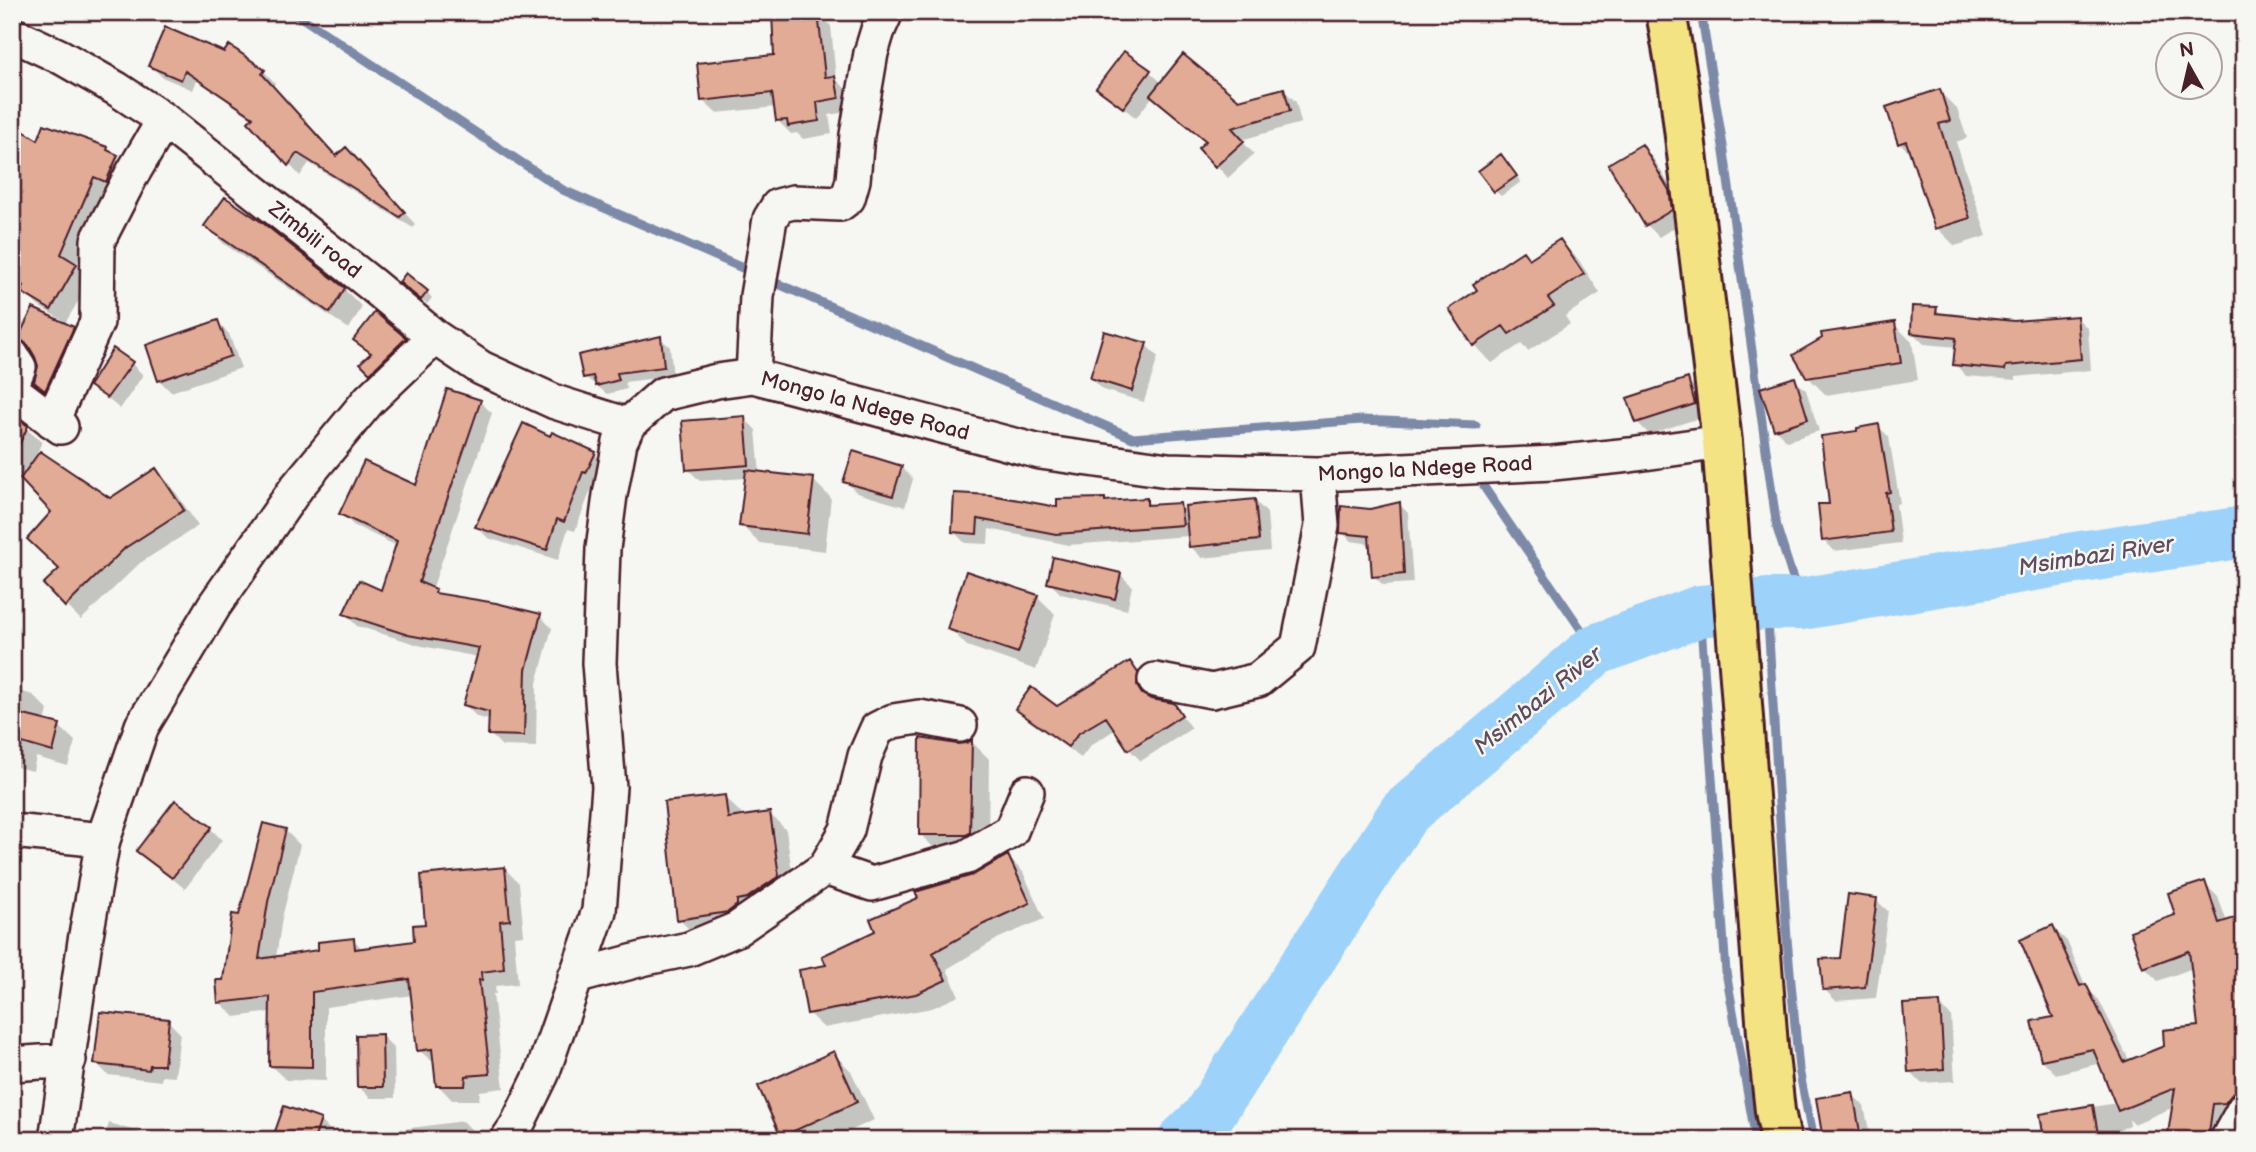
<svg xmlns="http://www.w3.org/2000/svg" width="2256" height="1152" font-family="'Balsamiq Sans',sans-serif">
  <rect width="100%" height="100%" fill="#f6f6f2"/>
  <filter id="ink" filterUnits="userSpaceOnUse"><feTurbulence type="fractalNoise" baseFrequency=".0143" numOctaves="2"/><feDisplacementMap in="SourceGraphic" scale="14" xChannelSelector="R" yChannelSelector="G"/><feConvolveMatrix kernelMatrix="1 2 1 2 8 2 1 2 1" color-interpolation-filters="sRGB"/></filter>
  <g filter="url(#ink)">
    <path fill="#0003" d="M774 12 817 13 831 26 836 79 848 91 851 111 829 115 832 134 803 139 797 133 791 134 777 120 776 107 716 113 702 100 775 56Z
      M1124 53 1150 72 1162 83 1239 102 1284 90 1296 102 1301 123 1241 140 1254 154 1228 178 1201 148 1207 142 1153 96 1136 118 1099 88Z
      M150 65 264 71 275 83 272 87 337 158 357 161 415 224 413 228 309 163 300 176 250 122 253 119 197 80 193 90 162 77Z
      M1939 91 1957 109 1967 138 1956 142 1987 236 1955 246 1937 228 1913 156 1900 143Z
      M12 126 39 142 107 148 131 170 109 190 76 265 91 280 64 325 73 329 84 340 48 394 36 382 40 366 34 351 20 338 62 324 64 321 38 306 24 291 12 284Z
      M1641 146 1653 158 1681 204 1683 222 1659 237 1647 225 1610 164Z
      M1506 162 1521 182 1501 196 1495 191Z
      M206 226 344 289 362 307 349 329 224 244Z
      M1560 241 1578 259 1600 293 1565 316 1570 324 1528 351 1521 344 1492 363 1474 345 1530 260Z
      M407 288 427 292 432 298 427 304Z
      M1936 309 1943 316 2014 323 2077 318 2088 329 2091 370 2016 377V380L1966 376 1955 364 1957 347 1924 344 1913 333Z
      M375 315 417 351 383 383 362 363 371 354 356 339Z
      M217 322 229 334 241 368 171 392 159 380Z
      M1894 324 1912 342 1918 380 1826 395 1808 377Z
      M660 338 670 347 673 376 625 382 627 389 607 394 585 377Z
      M1146 345 1158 357 1144 402 1103 390 1091 378Z
      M132 364 143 375 120 409 91 385Z
      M1794 379 1806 390 1819 431 1787 441 1775 429Z
      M1687 380 1699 392 1706 416 1649 434 1637 422Z
      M480 402 492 413 432 590 439 595 540 616 552 628 537 683 536 747 502 746 490 734V720L477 717 465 705 478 657 422 646 357 626 345 614 382 592 397 546 353 525 341 513 417 488Z
      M12 417 42 442 34 459 110 501 156 470 171 485 198 526 140 563 81 620 46 585 61 569 54 512 21 477 12 484Z
      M744 418 756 430 760 474 813 480 831 498 825 551 759 543 741 525 746 478 700 481 688 469Z
      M1878 426 1889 437 1900 503 1896 504 1901 543 1834 551 1823 540 1859 433Z
      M553 434 595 454 606 465 597 483 594 482 575 531 568 529 558 560 488 538 477 527Z
      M901 467 913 479 905 507 857 493 845 481Z
      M956 495 1059 509 1104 500 1107 503 1146 500 1153 507 1180 505 1187 512 1255 501 1267 513 1270 551 1202 558 1190 546 1189 536 1069 545 989 529 988 544 965 543 953 531Z
      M1399 504 1408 513 1413 583 1383 585 1374 576 1371 544 1351 541 1342 532 1370 511Z
      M1120 574 1132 586 1127 610 1061 594 1049 582Z
      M1037 596 1055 614 1036 670 967 646 949 628Z
      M1129 663 1149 686 1148 699 1173 705 1192 728 1141 761 1129 749 1116 729 1091 745 1081 758 1029 721 1017 709 1057 708Z
      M12 689 33 695 48 710 45 722 59 726 75 741 68 766 36 757 33 771 12 766Z
      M972 742 989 759 988 851 938 852 920 834 957 746Z
      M724 797 741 813V818L770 814 786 830 795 893 695 935 679 919Z
      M211 829 222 840 185 889 138 850Z
      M286 831 300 845 282 918 276 958 320 952 354 940 363 950 416 942 427 925 505 869 519 883 524 935 514 936 518 984 495 986 496 994H493L504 1088 480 1091 479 1100H452L438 1085 435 1064 419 1050 413 995 326 1007V1081L286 1080 271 1066 272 1012 235 1017 220 1002 241 917Z
      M1008 857 1023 872 1044 919 999 938 947 969 959 996 932 1008 824 1028 808 1013 829 966 878 932Z
      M2204 883 2218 897 2227 922 2244 1088V1111L2223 1140H2169L2174 1107 2134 1124 2129 1119 2130 1125 2094 1140 2042 1115 2117 1103 2101 1063 2056 1074 2042 1060 2055 1018 2053 928 2067 941 2086 987 2099 1000 2130 1062 2166 1048 2200 1027 2193 968 2158 981 2144 967 2177 916Z
      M1876 900 1888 911 1876 998 1836 1001 1824 989Z
      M1939 1004 1951 1016 1955 1081 1921 1083 1909 1071Z
      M168 1021 180 1033 175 1077 162 1076 161 1081 108 1075 96 1063Z
      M382 1036 394 1048 395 1098H370L358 1086Z
      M833 1053 851 1071 874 1120 830 1140H787L782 1136Z
      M1852 1094 1864 1106 1871 1140H1825Z
      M320 1120 332 1132 329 1139 463 1121 475 1133 474 1140H274Z
      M109 1123 164 1140H104Z"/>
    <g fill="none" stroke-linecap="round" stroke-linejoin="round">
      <path stroke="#7c8aa8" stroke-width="9" d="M293 12 563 190 754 273
        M1701 12 1724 152 1777 528 1801 604
        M767 279 1133 438 1362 420 1476 425
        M1484 487 1595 650
        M1767 604 1787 939 1799 1069 1813 1140
        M1700 611 1726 972 1756 1140"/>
      <path stroke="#9dd2fb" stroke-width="52" d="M1184 1140 1206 1119 1404 813 1595 650 1700 611 1767 604H1801L2075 558 2244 532"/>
    </g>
    <path fill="#e1ab96" stroke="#4a1f2b" stroke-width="2" d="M818 12 825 77 835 76 839 98 817 102 819 121 788 126 787 120 776 121 772 93 701 101 697 63 774 55 772 13Z
      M165 27 224 52 229 45 265 70 262 74 336 156 346 147 405 212 400 217 297 153 288 166 248 122 253 117 185 71 181 80 148 66Z
      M1124 51 1151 70 1123 108 1096 88Z
      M1183 54 1239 100 1284 88 1290 111 1232 128 1244 141 1215 167 1198 148 1206 141 1150 95Z
      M1940 89 1950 121 1939 124 1970 218 1935 229 1906 141 1898 144 1886 107Z
      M12 124 38 140 44 124 108 147 107 150 118 155 106 182 94 177 61 254 77 264 51 310 21 292 24 286 12 279Z
      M1642 144 1669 190 1672 210 1645 226 1608 164Z
      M1501 154 1517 176 1494 192 1478 171Z
      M225 197 263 223 345 288 330 313 204 226Z
      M1560 239 1584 274 1548 298 1554 306 1509 334 1503 326 1473 346 1449 309 1477 290 1473 284 1523 251 1529 259Z
      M406 273 428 291 421 300 399 282Z
      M1912 306 1937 307 1936 313 2014 321 2077 316 2081 359 2006 366 2005 370 1953 365 1956 338 1911 333Z
      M33 308 74 327 45 391 34 382 38 366 35 357 28 345 18 338Z
      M375 312 406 338 370 373 360 363 371 353 353 340Z
      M218 320 231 356 158 381 146 345Z
      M1895 322 1901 363 1807 378 1793 355 1822 338 1821 333Z
      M1104 331 1147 343 1132 391 1090 378Z
      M661 336 664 367 617 373 619 380 596 386 593 376 583 378 578 355Z
      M113 348 133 362 107 398 89 386Z
      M1795 377 1808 419 1774 430 1760 388Z
      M1688 378 1695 404 1636 423 1627 398Z
      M447 389 481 400 419 582 436 589 435 593 496 603 541 614 526 670 524 736 488 735 489 712 463 705 479 648 408 635 343 614 359 580 381 590 397 541 339 514 364 461 416 485Z
      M12 414 28 426 12 460Z
      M745 416 749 465 686 470 682 421Z
      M523 423 550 436 552 432 596 452 586 473 583 472 564 522 557 519 547 550 475 527Z
      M1879 424 1890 492 1886 493 1891 532 1822 541 1818 504H1829L1821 436 1857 431V428Z
      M40 451 110 498 156 468 184 510 125 548 65 607 43 584 59 569 27 539 51 512 20 479Z
      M853 451 902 466 893 496 843 482Z
      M746 470 814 478 807 534 739 526Z
      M954 493 991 495 1057 507V499L1105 498V501L1147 498V505L1180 503 1183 525 1056 534 978 519 977 534 952 532Z
      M1255 499 1259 540 1189 547 1185 506Z
      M1400 502 1404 574 1372 577 1369 536 1340 533 1341 506 1370 509Z
      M1053 557 1121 573 1115 599 1047 583Z
      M966 571 1038 595 1018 653 947 629Z
      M1130 661 1138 673 1137 686 1142 694 1151 699 1174 703 1182 715 1128 750 1106 717 1079 733 1068 747 1015 709 1031 687 1057 706Z
      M12 712 60 724 53 752 12 740Z
      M920 738 957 744 966 743 972 740 970 833 966 835H919Z
      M725 795 728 818 770 812 779 876 747 898 737 900V905L728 912 677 920 664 802Z
      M175 800 212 827 172 878 136 851Z
      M263 823 286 829 268 902 259 959 318 950V942L354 938 355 949 414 941 413 925 425 924 421 875 505 867 510 920 500 921 504 969 481 972 482 980H479L490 1074 466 1076 465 1086H436L432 1049 417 1051 409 979 312 992V1067L269 1066 270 997 218 1003 216 980H223L232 914 239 915Z
      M1008 855 1030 903 984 924 933 953 946 980 916 994 807 1014 799 970 826 965 822 956 875 931 870 919 918 898 915 892 973 875Z
      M2205 881 2219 923 2244 915V1090L2233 1093 2225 1103 2213 1104 2208 1140H2167L2175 1088 2118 1111 2093 1049 2041 1060 2032 1021 2053 1017 2020 940 2053 925 2080 986 2086 984 2124 1062 2164 1046 2163 1030 2198 1026 2189 951 2143 968 2130 931 2175 915 2168 893Z
      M1848 894 1877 898 1865 987 1823 990 1820 959 1840 958Z
      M1940 1002 1944 1069 1908 1072 1903 1004Z
      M100 1012 169 1019 164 1065H150L149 1070 94 1064Z
      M382 1034 383 1087H357L356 1035Z
      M834 1051 857 1102 781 1137 758 1086Z
      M1853 1092 1861 1138 1823 1140 1816 1098Z
      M2093 1105 2099 1140H2044L2040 1114Z
      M284 1106 321 1119 314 1140H272Z"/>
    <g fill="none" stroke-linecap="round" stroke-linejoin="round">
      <g stroke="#4a1f2b" stroke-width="38">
        <path id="minor" d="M12 34 61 57 117 89 164 120 371 284 435 337 481 368 555 402 628 425
          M12 356 19 367 12 384
          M753 376 757 296 770 219 778 206 793 202 840 204 848 198 853 180 857 135 871 53 878 30 886 12
          M12 390 61 427
          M52 421 97 322 98 240 131 176 164 120
          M1155 680 1212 691 1258 680 1298 647 1322 526 1318 474
          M12 831 103 840
          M825 868 872 884 967 857 1011 831 1027 792
          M575 977 646 958 689 949 737 929 825 868 847 830 865 756 877 729 893 721 919 717 960 725
          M12 1064 69 1060
          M56 1140 85 941 103 840 142 726 214 606 297 487 369 400 435 337
          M507 1140 516 1127 542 1074 599 911 609 787 599 663 603 549 610 495 620 442 628 425 663 394 717 381 753 376 1040 452 1168 470 1318 474 1553 463 1630 455 1722 442
          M2227 1140 2244 1109"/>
      </g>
      <g stroke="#4a1f2b" stroke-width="44">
        <path id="major" d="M1666 12 1679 87 1722 442 1768 1046 1775 1111 1781 1140"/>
      </g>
      <use href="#minor" stroke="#f6f6f2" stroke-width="33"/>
      <use href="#major" stroke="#f4e382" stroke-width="38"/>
    </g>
  </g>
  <g text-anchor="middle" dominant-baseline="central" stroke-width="5" stroke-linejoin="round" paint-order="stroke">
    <g font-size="21" fill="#4a1f2b" stroke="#f6f6f2">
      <text transform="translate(315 240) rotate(38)">Zimbili road</text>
      <text transform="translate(865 406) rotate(15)">Mongo la Ndege Road</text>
      <text transform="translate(1425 469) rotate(-3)">Mongo la Ndege Road</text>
    </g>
    <g font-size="23" font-style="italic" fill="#5f4c5f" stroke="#f6f6f2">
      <text transform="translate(2096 556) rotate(-9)">Msimbazi River</text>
      <text transform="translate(1538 701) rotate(-39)">Msimbazi River</text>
    </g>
  </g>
  <rect width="2256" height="1152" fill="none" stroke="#f6f6f2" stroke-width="42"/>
  <rect x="21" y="21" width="2214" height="1110" fill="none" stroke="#4a1f2b" stroke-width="2.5" filter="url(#ink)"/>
  <g transform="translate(2189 66) rotate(352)"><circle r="33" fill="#f6f6f2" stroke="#b1a0a2" stroke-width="2"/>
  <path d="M0-5L12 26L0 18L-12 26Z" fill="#4a1f2b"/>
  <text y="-10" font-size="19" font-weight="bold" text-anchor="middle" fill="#4a1f2b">N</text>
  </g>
</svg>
